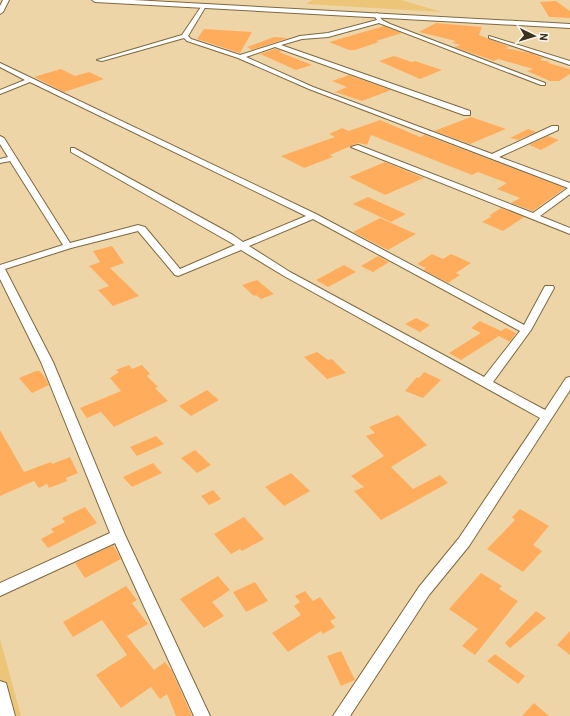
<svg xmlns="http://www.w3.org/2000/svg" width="570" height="716" font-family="Barlow,sans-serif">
  <rect width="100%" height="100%" fill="#edd5a8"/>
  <path fill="#ecc579" d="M312 0H401L442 12 306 4Z
    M0 639 21 716H0Z"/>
  <path fill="#ffad5d" d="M556 1 570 11V18L549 17 540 2Z
    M436 23 482 27 479 35 510 47 505 48 530 53 543 58 540 60 550 62 548 63 570 69V74L559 81H550L527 71 533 69 498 59 494 61 486 58 454 47 461 45 452 43 456 41 419 32Z
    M384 26 402 33 376 41 379 42 355 50H349L329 42Z
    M204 29 252 32 240 53 197 39Z
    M274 37 288 38 252 50 247 47Z
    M275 49 282 51 279 52 312 65 296 70 260 54Z
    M394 56 412 62 415 61 442 70 420 79 379 61Z
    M61 69 75 76 89 72 104 79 64 92 34 77Z
    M349 75 391 90 362 101 335 92 347 87 332 81Z
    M471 117 506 129 470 144 434 131Z
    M380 120 420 137 425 135 565 188 533 211 511 203 520 198 497 189 507 183 478 172 472 175 371 135 367 145 359 143 351 146 330 155 333 157 304 168 281 156 335 137 329 134 342 128 349 131Z
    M528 129 536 132 518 140 510 138Z
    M548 136 559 140 541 150 529 145Z
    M385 162 424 178 385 195 349 177Z
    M368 197 406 214 391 222 353 204Z
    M501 208 524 217 503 231 482 222 491 217 490 215Z
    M380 218 416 234 388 250 353 232Z
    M112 246 124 263 110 268 139 296 113 306 98 290 109 286 89 266 100 262 93 251Z
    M432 254 443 259 451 254 471 263 456 273 460 275 448 283 423 270 426 268 417 264Z
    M378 256 389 262 373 272 361 266Z
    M344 265 356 272 328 287 316 280Z
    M257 280 274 294 261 299 256 295 254 296 242 285Z
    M416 318 430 325 420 332 405 324Z
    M480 321 501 331 506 328 516 333 510 342 499 336 461 360 449 353 481 333 471 328Z
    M317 352 328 360 332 359 346 373 327 379 304 357Z
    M129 365 132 369 142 365 150 374 147 376 158 387 155 388 168 401 114 427 101 412 87 418 80 408 121 391 110 378 119 372 116 370Z
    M36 371H40L46 379 49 385 32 393 19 378Z
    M424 372 441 380 423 398 405 391 417 377 419 378Z
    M207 390 219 400 191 416 179 406Z
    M398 415 427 445 391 467 413 489 440 475 448 483 381 520 354 491 364 487 351 476 384 456 366 436 375 433 369 427Z
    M0 430 24 472 51 462 52 464 70 457 78 473 66 478 67 481 49 488 47 484 39 488 34 481 0 496Z
    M156 436 164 444 137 456 130 447Z
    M195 450 211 465 197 473 181 458Z
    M153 463 162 473 132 487 123 477Z
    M291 473 310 491 284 506 265 487Z
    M213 490 221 499 209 505 201 496Z
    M85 507 97 523 48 548 41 539 54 532 51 529 65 522 62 518Z
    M520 509 549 526 533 545 542 551 523 572 487 549 515 520 512 517Z
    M244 517 264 539 242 551 240 549 231 554 214 534Z
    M113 545 121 559 85 578 75 563Z
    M481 573 502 586 499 589 518 601 475 655 462 646 478 629 449 609Z
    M218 576 230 590 212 602 224 616 204 628 180 599Z
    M255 582 268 601 246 612 233 592Z
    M126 586 137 600 132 603 148 624 127 636 154 670 165 662 172 671 192 716H176L167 694 160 699 151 687 121 708 96 675 127 655 102 620 73 637 63 622Z
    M305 591 313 601 320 597 336 618 330 621 335 627 323 634 321 631 288 652 272 633 301 615 294 606 300 602 295 596Z
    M536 611 546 618 510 648 505 643Z
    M570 631V655L557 645Z
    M341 651 355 680 341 686 327 656Z
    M495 654 525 676 518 684 487 661Z
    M534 703 549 716H522Z"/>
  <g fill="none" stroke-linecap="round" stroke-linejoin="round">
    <g stroke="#7e693f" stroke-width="2">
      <path id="minor" d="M3 0H9L3 12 0 14V6Z
        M203 4 206 6 188 36 191 39 240 55 300 36 328 33 377 20 374 15 377 13 382 20 390 24 545 83V85H541L379 23 328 37 302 39 281 45 470 111V115H464L275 47 246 57 313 87 492 154 552 126H558V130L499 157 570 183V194L540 216 570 228V234L351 147 358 145 533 213 568 188 309 89 238 58 187 41 184 38 102 61 97 60 182 35Z
        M489 36 570 61V65L489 38Z
        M0 63 316 214 524 325 545 286H553L554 288 531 330 493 382 545 410 566 378 570 377V390L469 546 429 595 350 716H333L419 587 459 538 540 418 284 276 241 250 178 276 175 275 138 231 71 248 5 269 53 362 125 535 210 716H194L115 543 0 596V583L110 533 41 362 0 279V265L63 245 10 161 0 163V159L8 157 0 144V136L4 138 70 243 138 225 145 227 180 269 235 245 71 152V148H74L233 235 243 242 306 216 30 82 0 94V90L25 80 0 67ZM313 219 520 331 484 377 290 272 249 246Z
        M0 681 6 683 15 716H0Z"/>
    </g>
    <g stroke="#7e693f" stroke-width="2">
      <path id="tertiary" d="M92 0H133L570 24V28L95 2Z"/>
    </g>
    <use href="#minor" fill="#fff" fill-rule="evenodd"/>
    <use href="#tertiary" fill="#fff" fill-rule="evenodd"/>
  </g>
  <g transform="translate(534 36) rotate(95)" stroke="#fef9f0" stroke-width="3" paint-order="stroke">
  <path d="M0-3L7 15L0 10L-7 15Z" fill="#3a311f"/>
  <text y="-6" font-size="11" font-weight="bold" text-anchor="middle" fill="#3a311f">N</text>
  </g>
</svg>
